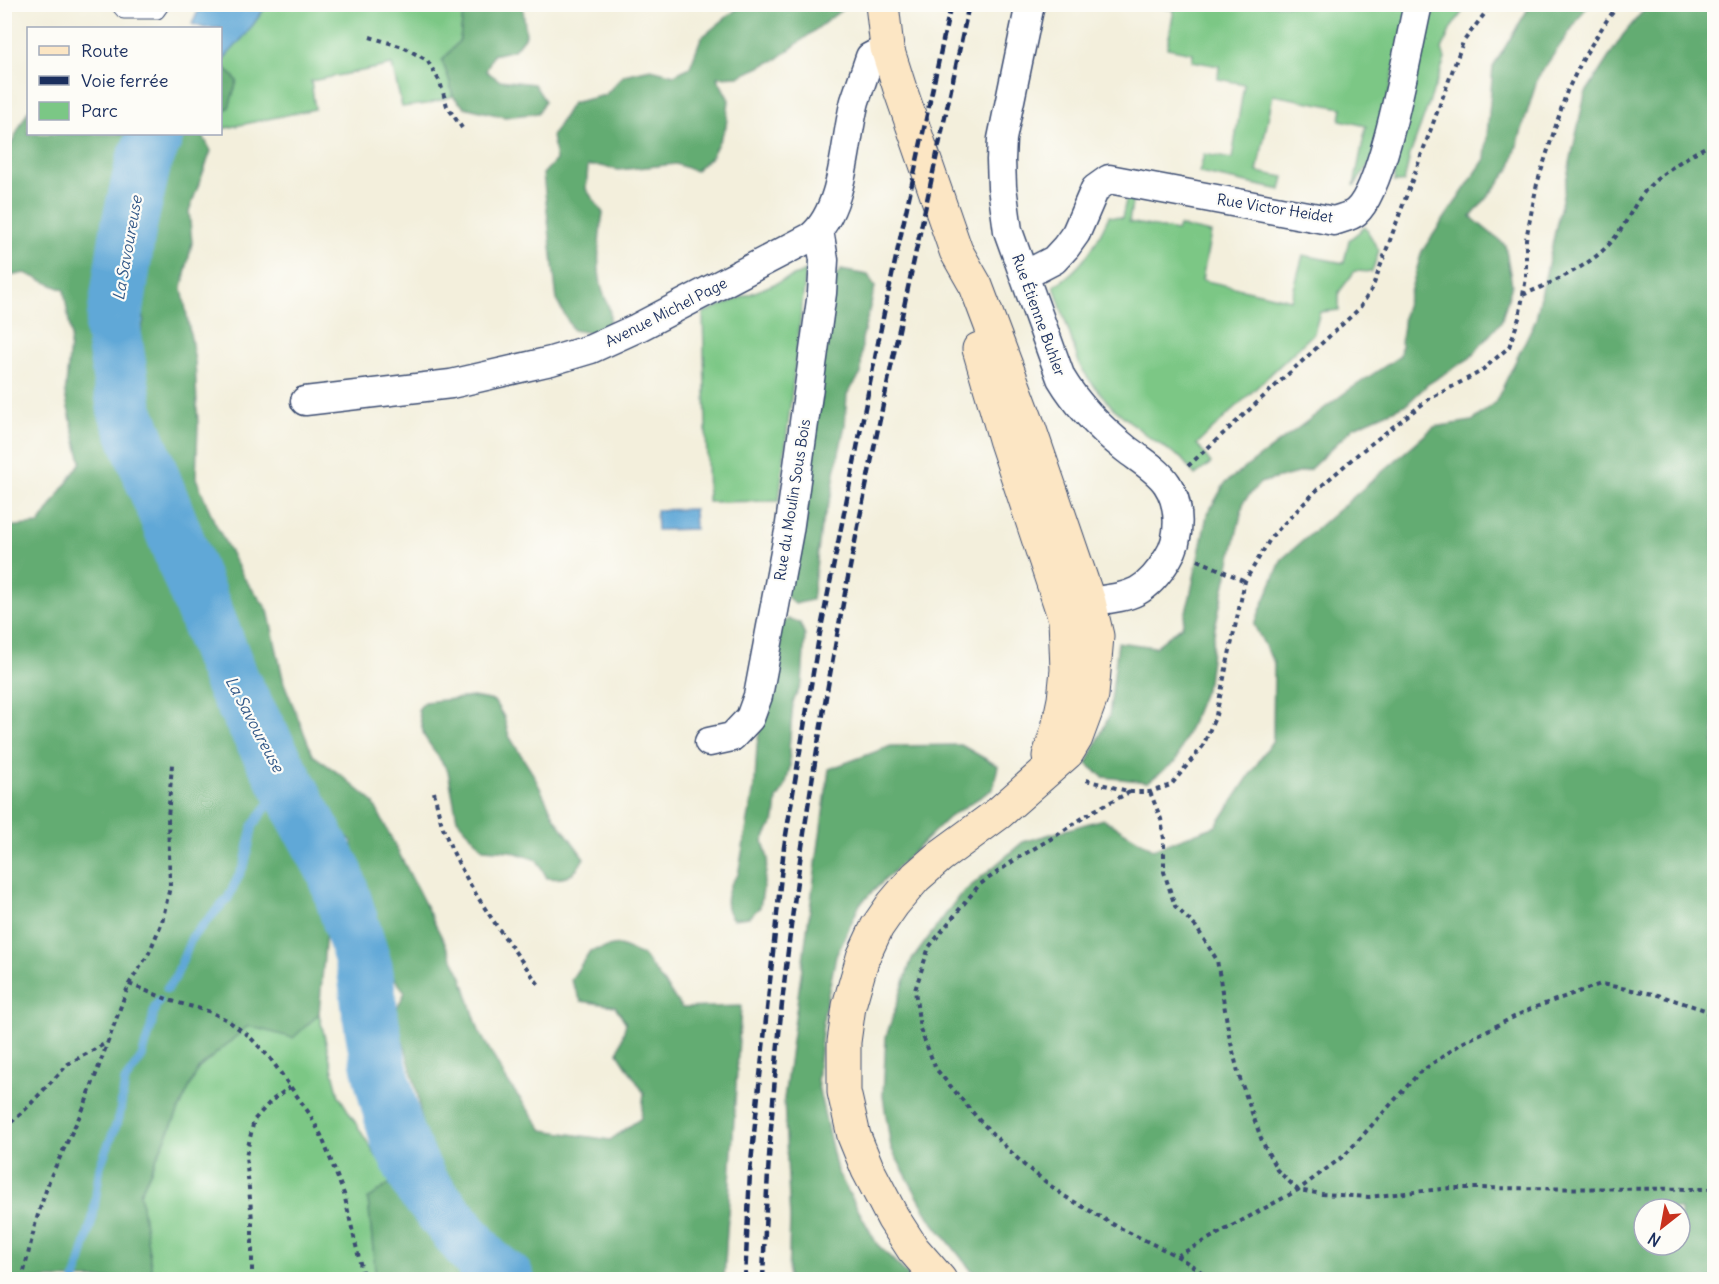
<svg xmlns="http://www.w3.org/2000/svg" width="1719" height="1284" font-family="Delius,sans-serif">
  <rect width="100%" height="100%" fill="#fdfcf7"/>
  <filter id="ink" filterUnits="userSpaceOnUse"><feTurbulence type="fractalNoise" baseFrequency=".0167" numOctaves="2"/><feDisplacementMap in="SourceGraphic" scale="12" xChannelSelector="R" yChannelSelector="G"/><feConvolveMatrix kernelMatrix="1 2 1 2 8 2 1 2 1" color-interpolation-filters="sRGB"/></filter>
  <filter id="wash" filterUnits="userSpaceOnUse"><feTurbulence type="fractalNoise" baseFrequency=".008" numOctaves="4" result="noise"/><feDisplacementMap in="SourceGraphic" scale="24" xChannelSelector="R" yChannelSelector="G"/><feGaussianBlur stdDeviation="1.35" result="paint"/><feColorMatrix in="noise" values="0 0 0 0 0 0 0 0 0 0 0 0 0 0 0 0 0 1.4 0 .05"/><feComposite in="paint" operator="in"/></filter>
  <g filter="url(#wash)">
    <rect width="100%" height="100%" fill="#f3efdc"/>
    <path fill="#7bc785" stroke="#4b7b72" stroke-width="1.5" d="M267 5H464L460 40 442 61 449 79 453 96 427 104 402 107 392 65 311 81 315 109 221 129V113L229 107 237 81 220 62 247 33Z
      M1150 5H1409L1374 158 1354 186 1366 126 1340 120 1342 108 1273 95 1257 172 1284 177 1281 190 1199 173 1204 154 1232 159 1244 84 1218 79 1219 66 1192 61 1193 53 1167 48 1174 10Z
      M1438 5 1463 11 1451 28 1442 49 1445 59 1410 155 1404 182H1394L1395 159 1424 29Z
      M1133 198 1129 222 1177 231 1179 226 1211 233 1202 280 1291 300 1303 255 1344 263 1349 240 1365 227 1379 250 1372 272 1355 271 1339 292V310L1320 312 1314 333 1197 444 1211 463 1195 475 1181 458 1150 438 1113 408 1091 382 1080 366 1054 286C1083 268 1095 246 1109 216L1122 218 1126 200Z
      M806 271 779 501 708 502 703 313Z
      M319 1014 339 1096 392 1182 368 1199 376 1279H153L140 1194 198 1069 248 1026 293 1037Z"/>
    <path fill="#64ac72" stroke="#406e68" stroke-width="1.5" fill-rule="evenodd" d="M743 4 848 5 777 59 740 76 717 77 729 100 726 127 711 157 695 171 676 164 618 170 601 166H588L586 189 603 213C599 236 596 261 601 284 604 301 613 306 609 325L591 333 573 330 557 301 543 174 556 160 552 136 572 103 605 95 624 75 651 69 674 75 690 67 701 38Z
      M1531 4 1588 5 1538 77 1510 169 1471 217 1505 245 1512 285 1501 322 1470 358 1428 384 1407 404 1354 427 1309 470 1260 483 1244 501 1215 627 1208 682 1176 761 1148 782 1103 777 1087 764 1109 716 1118 642 1155 647 1182 626 1190 597 1207 515 1225 483 1346 392 1400 356 1404 313 1422 251 1485 159 1493 67Z
      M464 5H525L523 9 526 35 514 50 493 55 486 71 499 80 534 84 545 101 538 113 505 117 464 107 453 96 449 79 442 61 460 40Z
      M1648 5H1714V1279L1001 1280 971 1270 929 1217 891 1148 883 1096 886 1037 911 961 959 896 1023 842 1103 819 1153 849 1216 826 1273 740 1274 663 1254 625 1282 559 1434 427 1472 421 1495 403 1536 319 1585 94 1623 35ZM1644 1209H1680V1245H1644Z
      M221 63 237 81 229 107 221 113Z
      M28 111V134H143L146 197 134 239 100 283 96 339 103 378 122 439 217 685 307 862 327 921 319 1014 293 1038 248 1026 198 1069 140 1193 153 1279H5V529L6 527 39 524 81 462 65 395 71 335 64 290 25 273 5 277V155H6L23 120Z
      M171 134H202L211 151 189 211 192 243 182 288 195 361 198 426 196 478 214 521 244 578 268 610 284 683 313 755 341 775 373 802 462 977 479 1031 507 1081 543 1130 610 1140 641 1118 644 1093 618 1053 626 1023 615 1006 581 1001 571 980 590 951 617 945 643 955 682 1008 741 1006 724 1279H530L519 1267 495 1255 445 1184 423 1139 418 1096 405 1047 392 1018 405 992 380 960 356 869 352 841 318 810 295 778 291 754 256 691 228 626 196 535 173 488 144 405 137 349 144 319 138 284 151 251 164 166Z
      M841 270 868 275 875 287 862 339 861 374 847 394 845 425 835 472 832 494 821 527 812 600 795 604 785 595 831 281Z
      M788 619 800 623 805 635 802 683 793 702 789 749 790 767 785 787 777 799 775 819 763 841 768 859 760 907 749 917 733 919C721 906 727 886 738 875L755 782 757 745 770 670 779 627Z
      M473 697 494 701 504 717 509 736 533 774 555 818 584 858C574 876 568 880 547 878L537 860 510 851 483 849 457 819 448 771 424 736 418 710 424 702Z
      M961 745 998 766 993 789 949 817 860 904 836 956 824 1013 817 1081 837 1171 877 1244 912 1279H788L790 1219 784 1099 829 769 891 746Z
      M392 1182 487 1279H376L368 1199Z"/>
    <path fill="#60a8d7" stroke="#3e6c9a" stroke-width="1.5" d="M201 5V4L267 5 247 33 221 62 220 28H204L192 24Z
      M694 509 695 529 657 530 656 510Z"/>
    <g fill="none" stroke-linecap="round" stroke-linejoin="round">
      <path stroke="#60a8d7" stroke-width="9" d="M167 989 175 978 192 937 228 898 245 863 253 825 285 782
        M75 1280 93 1217 100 1166 119 1118 125 1081 142 1057 151 1027 155 1007 159 1001"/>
      <path stroke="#60a8d7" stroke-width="56" d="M156 134 144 161 129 225 113 330 125 409 233 684 335 872 365 969 370 1013 379 1067 397 1136 421 1185 484 1262 507 1280"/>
    </g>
  </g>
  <g filter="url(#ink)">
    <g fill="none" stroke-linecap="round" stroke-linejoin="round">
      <g stroke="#3b4c71" stroke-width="17">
        <path id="lane" d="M118 4 124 11H157L162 4"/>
      </g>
      <g stroke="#3b4c71" stroke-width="31">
        <path id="street" d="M1030 4 1002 139 1001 160 1002 187 1008 231 1061 378C1077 405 1101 429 1126 449 1139 459 1158 470 1167 484 1181 505 1181 538 1168 558 1145 596 1130 596 1089 602
          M1025 275 1054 260 1066 247 1076 233 1095 189 1109 179 1334 221C1341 218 1350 217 1356 212 1385 187 1408 47 1418 4
          M305 401 451 384 551 361 591 349 637 328 811 237C845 209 844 142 855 101 860 86 865 72 870 57L887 48
          M709 742 732 737 750 718 758 696 789 531 822 293 824 260 819 230"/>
      </g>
      <g stroke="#3b4c71" stroke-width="35">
        <path id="secondary" d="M882 4 887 48 900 89 956 251 976 286 1029 427 1089 602 1097 636 1092 695 1076 738 1067 753 999 813 939 857 916 877 893 904 877 927 863 957 849 1006 844 1042V1092L854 1136 868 1170 893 1218 913 1249 940 1280
          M979 349 1005 439 1065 619 1067 670 1064 699 1058 728 1049 756"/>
      </g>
      <path stroke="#3b4c71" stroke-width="4" stroke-dasharray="4.5 4.5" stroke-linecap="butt" d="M370 37 403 47 427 60 440 82 447 106 462 128
        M1523 295C1555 281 1590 267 1613 240 1626 225 1633 205 1646 190 1659 174 1695 151 1714 143
        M1188 466 1359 309 1372 289 1463 42 1492 4
        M1198 560 1245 581
        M1086 780 1131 792H1150L1171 785 1203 746 1216 715 1245 581 1272 536 1319 488 1358 454 1429 399 1480 372 1509 347 1519 318 1526 278V239L1537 184 1567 91 1585 55 1607 20 1619 4
        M434 792C437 804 439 816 443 828 464 885 504 936 539 985
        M1130 792 1095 810 1049 840 1016 859 979 885 929 947 915 990 920 1029 936 1069 980 1121 1024 1165 1064 1196 1116 1226 1177 1256 1199 1270 1209 1280
        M1150 792 1161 819 1164 839V872L1175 906 1196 927 1217 960 1229 1035 1239 1076 1262 1141 1277 1170 1298 1190 1322 1194 1369 1197 1450 1188 1714 1189
        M129 984 172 1001 211 1012 227 1020 249 1036 270 1058 309 1113 321 1135 344 1194 364 1280
        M4 1128 21 1114 68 1064 106 1043
        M1177 1256 1298 1190 1345 1155 1419 1073 1462 1043 1530 1009 1601 984 1658 995 1705 1010 1714 1018
        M22 1280 36 1221 50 1178 84 1107 129 984 149 953 162 922 170 887 168 818 172 764
        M252 1280V1220L246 1156 254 1120 271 1101 290 1087"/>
      <use href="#lane" stroke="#fff" stroke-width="15"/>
      <use href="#street" stroke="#fff" stroke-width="28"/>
      <use href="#secondary" stroke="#fce6c4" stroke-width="33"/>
      <path stroke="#1b2f5e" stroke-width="4.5" stroke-dasharray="9 4.5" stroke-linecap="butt" d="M745 1280 750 1172 784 847 818 643 885 308 951 4
        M763 1280C768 1132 781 985 803 840 844 559 911 282 969 4"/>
    </g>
  </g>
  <g text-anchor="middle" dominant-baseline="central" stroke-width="4.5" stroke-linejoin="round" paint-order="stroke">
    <g font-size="15" fill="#1b2f5e" stroke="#fdfcf7">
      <text transform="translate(1275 208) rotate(9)">Rue Victor Heidet</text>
      <text transform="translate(666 312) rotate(-27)">Avenue Michel Page</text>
      <text transform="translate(1039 315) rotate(70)">Rue Étienne Buhler</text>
      <text transform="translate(792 500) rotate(-81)">Rue du Moulin Sous Bois</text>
    </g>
    <g font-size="16" font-style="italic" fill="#335988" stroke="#fdfcf7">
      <text transform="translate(127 248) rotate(-80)">La Savoureuse</text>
      <text transform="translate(255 724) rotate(62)">La Savoureuse</text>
    </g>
  </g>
  <rect width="1719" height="1284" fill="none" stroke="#fdfcf7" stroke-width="24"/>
  <rect x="27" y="27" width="195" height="108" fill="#fdfcf7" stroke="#a3aaba" stroke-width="1.5"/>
  <rect x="39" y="46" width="30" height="9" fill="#fce6c4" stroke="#a3aaba" stroke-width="1.5"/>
  <text x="81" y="57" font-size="18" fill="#1b2f5e">Route</text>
  <rect x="39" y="76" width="30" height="9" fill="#1b2f5e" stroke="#a3aaba" stroke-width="1.5"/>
  <text x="81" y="87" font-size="18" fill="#1b2f5e">Voie ferrée</text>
  <rect x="39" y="102" width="30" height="18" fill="#7bc785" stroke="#a3aaba" stroke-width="1.5"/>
  <text x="81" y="117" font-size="18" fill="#1b2f5e">Parc</text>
  <g transform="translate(1662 1227) rotate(211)"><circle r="28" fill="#fdfcf7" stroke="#a3aaba" stroke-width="1.5"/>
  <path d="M0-4.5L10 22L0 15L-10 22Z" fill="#c8321e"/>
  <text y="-9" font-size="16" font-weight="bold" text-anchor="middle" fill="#1b2f5e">N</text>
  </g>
</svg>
